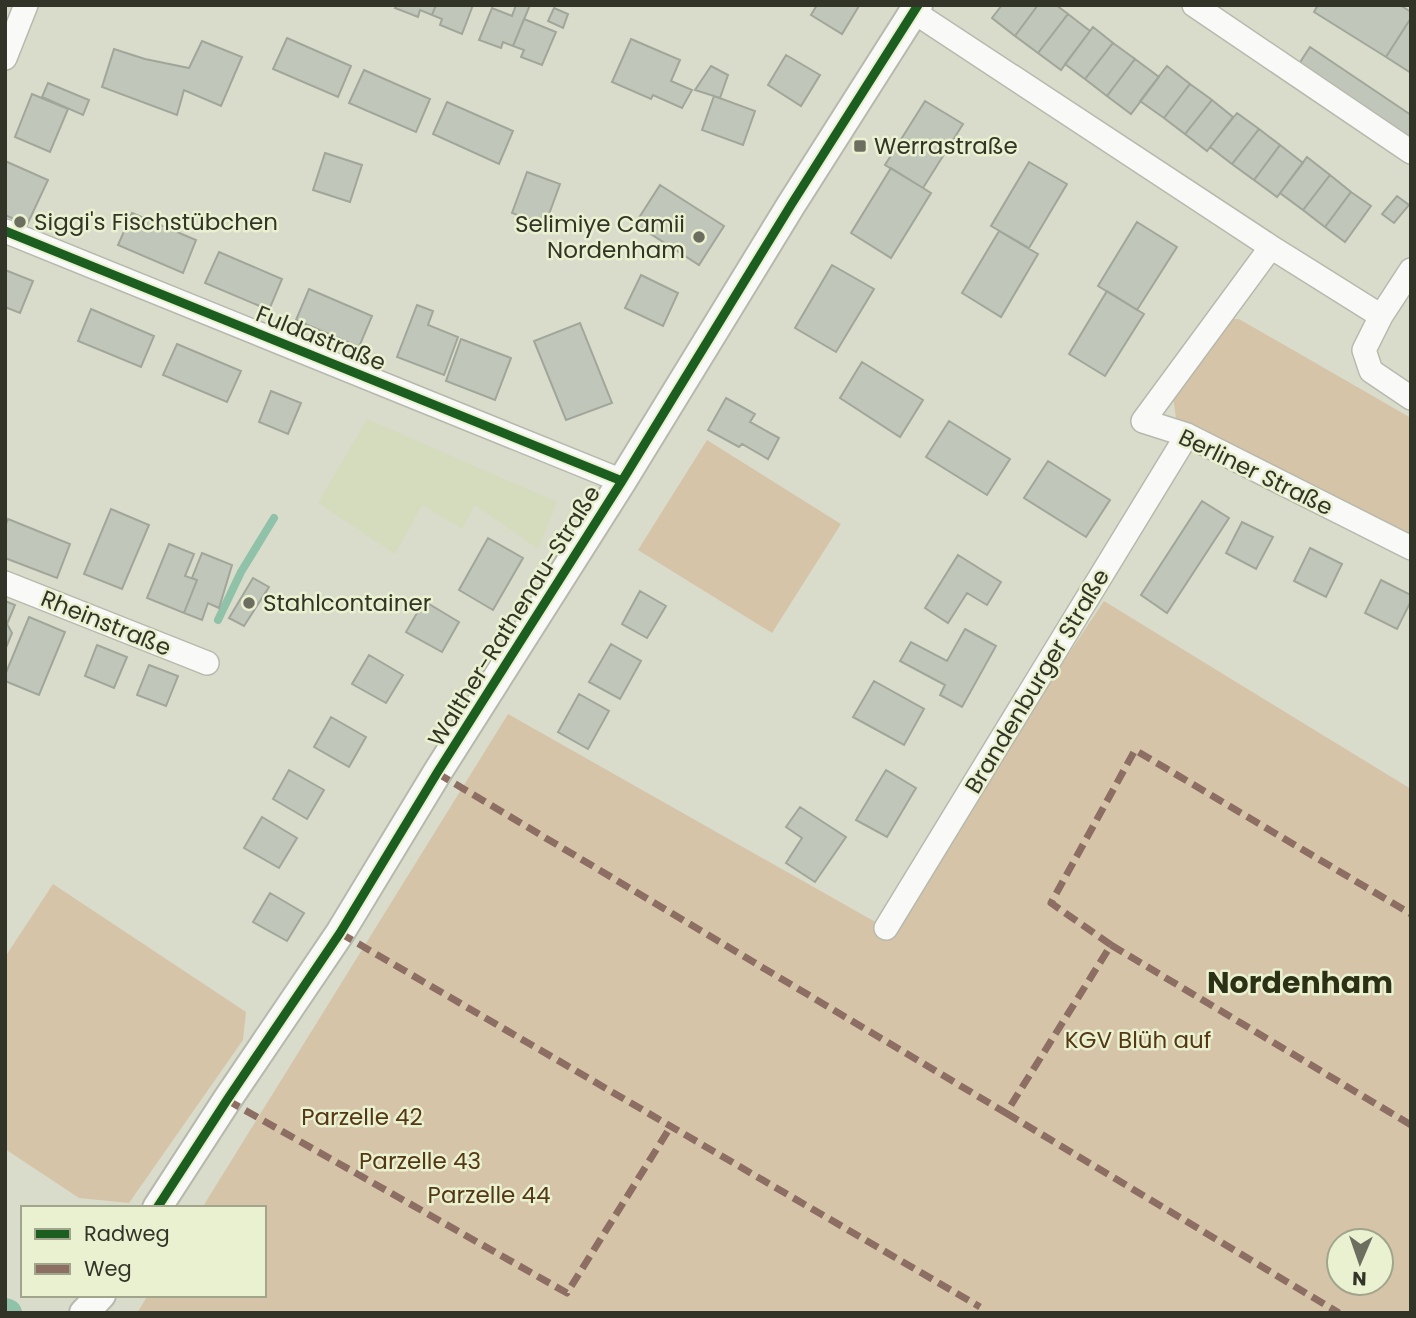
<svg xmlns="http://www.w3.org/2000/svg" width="1416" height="1318" font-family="Poppins,sans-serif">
  <rect width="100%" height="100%" fill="#d9dccb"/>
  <path fill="#d5dbbd" d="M367 419 557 502 538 549 475 505 462 529 422 505 395 554 318 503Z"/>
  <path fill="#d6c4a8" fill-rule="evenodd" d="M1225 319H1239L1411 418V536L1214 440 1176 418 1173 397Z
    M707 440 841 524 772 633 638 550Z
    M1104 601 1411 789V1313H137L148 1295H264V1208H202L508 714 886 928ZM1339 1241H1381V1283H1339Z
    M53 884 246 1012 243 1040 129 1203 79 1198 5 1149V957Z"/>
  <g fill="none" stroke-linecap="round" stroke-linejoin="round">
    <path stroke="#90c1a9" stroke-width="8" d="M218 620 241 572 274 518"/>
    <path stroke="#90c1a9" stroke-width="28" d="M5 1312 8 1313"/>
  </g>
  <path fill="#c1c6ba" stroke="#a1a69a" stroke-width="2" d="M397 5H436L432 15 420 10 418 17 395 8Z
    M436 5H473L462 34 440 25 442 19 432 15Z
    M516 5H530L513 46 503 42 501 48 479 40 492 8 512 16Z
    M817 5H857L859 6 842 34 811 15Z
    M1002 5H1038L1015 36 992 18Z
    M1038 5H1056L1068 14 1038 53 1015 36Z
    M1318 5H1400L1411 12V18L1386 57 1314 12Z
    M554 8 568 14 563 28 548 21Z
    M1068 14 1090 31 1061 70 1038 53Z
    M1411 18V73L1386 57Z
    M524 19 556 32 542 65 521 57 524 50 513 46Z
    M1093 27 1113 43 1085 79 1065 64Z
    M287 38 351 66 338 97 273 69Z
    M631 39 680 60 671 81 692 90 682 108 653 95 651 99 612 82Z
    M202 41 242 57 221 106 184 90 177 115 102 87 114 49 145 59 189 68Z
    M1113 43 1135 59 1107 96 1085 79Z
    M1310 47 1411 115V144L1297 67Z
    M786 55 820 75 801 106 768 85Z
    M1135 59 1159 77 1131 114 1107 96Z
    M711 66 728 75 720 98 695 90Z
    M1167 66 1190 84 1164 118 1140 101Z
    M364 70 430 99 416 132 349 103Z
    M48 83 89 100 83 115 42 97Z
    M1190 84 1212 100 1185 134 1164 118Z
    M32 94 68 109 50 152 15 137Z
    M714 96 755 111 743 145 702 130Z
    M1212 100 1233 117 1207 151 1185 134Z
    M925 101 963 124 923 188 885 165Z
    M447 102 513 131 499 164 433 134Z
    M1237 113 1259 129 1232 164 1210 147Z
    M1259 129 1280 145 1254 180 1232 164Z
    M1280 145 1303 163 1277 197 1254 180Z
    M325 153 362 165 350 202 313 190Z
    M1307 157 1330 175 1303 210 1280 193Z
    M5 161 48 180 27 225 5 215Z
    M1029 162 1067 184 1029 248 991 226Z
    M891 168 931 193 891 258 851 233Z
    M527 172 560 184 545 225 512 213Z
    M1330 175 1351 192 1325 227 1303 210Z
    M660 185 724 226 699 265 635 224Z
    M1351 192 1371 206 1345 242 1325 227Z
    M1397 196 1409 205 1394 223 1382 214Z
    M132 213 196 240 183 273 118 245Z
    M1137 222 1177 247 1137 310 1098 286Z
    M999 231 1038 254 1001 317 962 293Z
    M219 252 282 279 269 310 205 283Z
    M832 265 874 289 836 352 795 328Z
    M5 270 33 281 20 313 5 307Z
    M641 275 678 293 663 326 625 308Z
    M309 289 372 316 359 347 296 320Z
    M1107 291 1144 314 1105 376 1069 354Z
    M417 305 433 311 428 325 458 337 444 375 397 357Z
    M91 309 154 336 141 367 78 341Z
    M580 323 612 403 566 420 534 341Z
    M461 339 511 358 495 400 446 381Z
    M177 344 241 371 227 402 163 375Z
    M862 362 923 400 900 437 840 398Z
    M271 391 301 403 288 434 259 422Z
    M726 398 755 414 750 422 779 438 768 459 742 444 739 447 708 430Z
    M949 421 1010 459 987 495 926 457Z
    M1048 461 1110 500 1086 537 1024 498Z
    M1202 501 1229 518 1167 613 1141 595Z
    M111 509 149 525 122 589 84 574Z
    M8 519 70 544 57 578 5 558V526Z
    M1242 522 1273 537 1256 569 1226 553Z
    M488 538 523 558 493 610 459 590Z
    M169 544 194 554 185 576 197 580 184 613 147 598Z
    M1310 548 1342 564 1326 597 1294 581Z
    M202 553 232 565 219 608 208 603 202 620 184 613 197 580 192 578Z
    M958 555 1001 582 987 605 967 593 948 623 925 608Z
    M253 578 269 587 244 626 229 618Z
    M1381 580 1411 595V601L1397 629 1365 613Z
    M640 591 666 606 647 638 622 624Z
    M5 601 15 605 7 624 12 633 5 650Z
    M424 601 459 622 442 652 406 632Z
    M29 617 65 632 39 695 5 681V675Z
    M965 629 996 646 962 707 940 695 945 685 900 661 911 642 947 661Z
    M611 644 641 661 620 699 589 682Z
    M97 645 127 657 114 688 85 676Z
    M369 655 403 675 386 703 352 684Z
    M149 665 178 676 166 706 137 695Z
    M874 681 924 709 904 745 853 717Z
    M579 694 609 711 588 749 558 732Z
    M331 717 366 737 349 767 314 747Z
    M289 770 324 790 307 819 273 799Z
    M886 770 916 788 887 837 856 820Z
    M800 807 846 837 815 882 786 863 802 838 786 827Z
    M262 817 297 838 279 868 244 848Z
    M270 893 304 913 287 941 253 922Z"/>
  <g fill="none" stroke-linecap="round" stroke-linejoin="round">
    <g stroke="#b7b9ac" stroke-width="26">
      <path id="minor" d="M1194 5 1411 152
        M914 12 1271 247 1381 316 1364 350 1371 371 1411 398
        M5 58 26 5
        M5 231 622 481
        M1271 247 1143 421 1187 435 1411 548
        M1381 316 1411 270
        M5 583 207 663
        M886 928 1187 435"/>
    </g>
    <g stroke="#b7b9ac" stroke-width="32">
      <path id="tertiary" d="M157 1208 227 1100 340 933 437 773 622 481 791 205 918 5
        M84 1313 101 1295"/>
    </g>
    <use href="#minor" stroke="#f9faf7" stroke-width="23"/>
    <use href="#tertiary" stroke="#f9faf7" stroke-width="28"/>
    <path stroke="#8d6e63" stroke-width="7" stroke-dasharray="14 7" stroke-linecap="butt" d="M437 773 1006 1113 1111 945 1051 903 1135 750 1411 914
      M340 933 980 1307
      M1111 945 1411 1125
      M227 1100 567 1293 671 1126
      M1006 1113 1339 1313"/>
    <g stroke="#eaf1d0" stroke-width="13">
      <path id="cycleway" d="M5 231 622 481
        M157 1208 227 1100 340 933 437 773 622 481 791 205 918 5"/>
    </g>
    <use href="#cycleway" stroke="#1b5e20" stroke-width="9"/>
  </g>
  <g fill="#6c6f60" stroke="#eaf1d0" stroke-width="2.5">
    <rect x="853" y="139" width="14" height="14" rx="3.5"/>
    <circle cx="20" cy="222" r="7"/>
    <circle cx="699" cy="237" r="7"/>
    <circle cx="249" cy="603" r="7"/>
  </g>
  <g text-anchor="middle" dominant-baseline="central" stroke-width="5" stroke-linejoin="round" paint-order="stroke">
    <g font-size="23" fill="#323427" stroke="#eaf1d0" text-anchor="start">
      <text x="874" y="146">Werrastraße</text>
      <text x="34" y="222">Siggi's Fischstübchen</text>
      <text x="685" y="224" text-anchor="end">Selimiye Camii<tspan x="685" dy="26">Nordenham</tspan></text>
      <text x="263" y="603">Stahlcontainer</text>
    </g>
    <g font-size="23" fill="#323427" stroke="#eaf1d0">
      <text transform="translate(321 338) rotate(22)">Fuldastraße</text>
      <text transform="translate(1256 472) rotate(26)">Berliner Straße</text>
      <text transform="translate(514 616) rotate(-58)">Walther-Rathenau-Straße</text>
      <text transform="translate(106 623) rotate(22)">Rheinstraße</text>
      <text transform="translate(1037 681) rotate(-59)">Brandenburger Straße</text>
    </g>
    <g font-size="23" fill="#563714" stroke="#eaf1d0">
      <text x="1138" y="1040">KGV Blüh auf</text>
      <text x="362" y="1117">Parzelle 42</text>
      <text x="420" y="1161">Parzelle 43</text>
      <text x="489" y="1195">Parzelle 44</text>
    </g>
    <g font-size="30" font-weight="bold" fill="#2c3015" stroke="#eaf1d0">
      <text x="1300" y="982">Nordenham</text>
    </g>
  </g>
  <rect width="1416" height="1318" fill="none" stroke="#323427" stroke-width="14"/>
  <rect x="21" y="1206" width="245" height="91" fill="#eaf1d0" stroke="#a0a58c" stroke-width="2"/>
  <rect x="35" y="1229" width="35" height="10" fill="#1b5e20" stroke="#a0a58c" stroke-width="2"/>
  <text x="84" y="1241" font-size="21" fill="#323427">Radweg</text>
  <rect x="35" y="1264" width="35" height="10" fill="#8d6e63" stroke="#a0a58c" stroke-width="2"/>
  <text x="84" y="1276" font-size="21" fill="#323427">Weg</text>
  <g transform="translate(1360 1262) rotate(182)"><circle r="33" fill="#eaf1d0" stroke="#a0a58c" stroke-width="2"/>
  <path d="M0-5L12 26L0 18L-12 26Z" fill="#6c6f60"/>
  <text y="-10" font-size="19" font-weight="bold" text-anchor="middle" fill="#323427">N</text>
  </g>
</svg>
